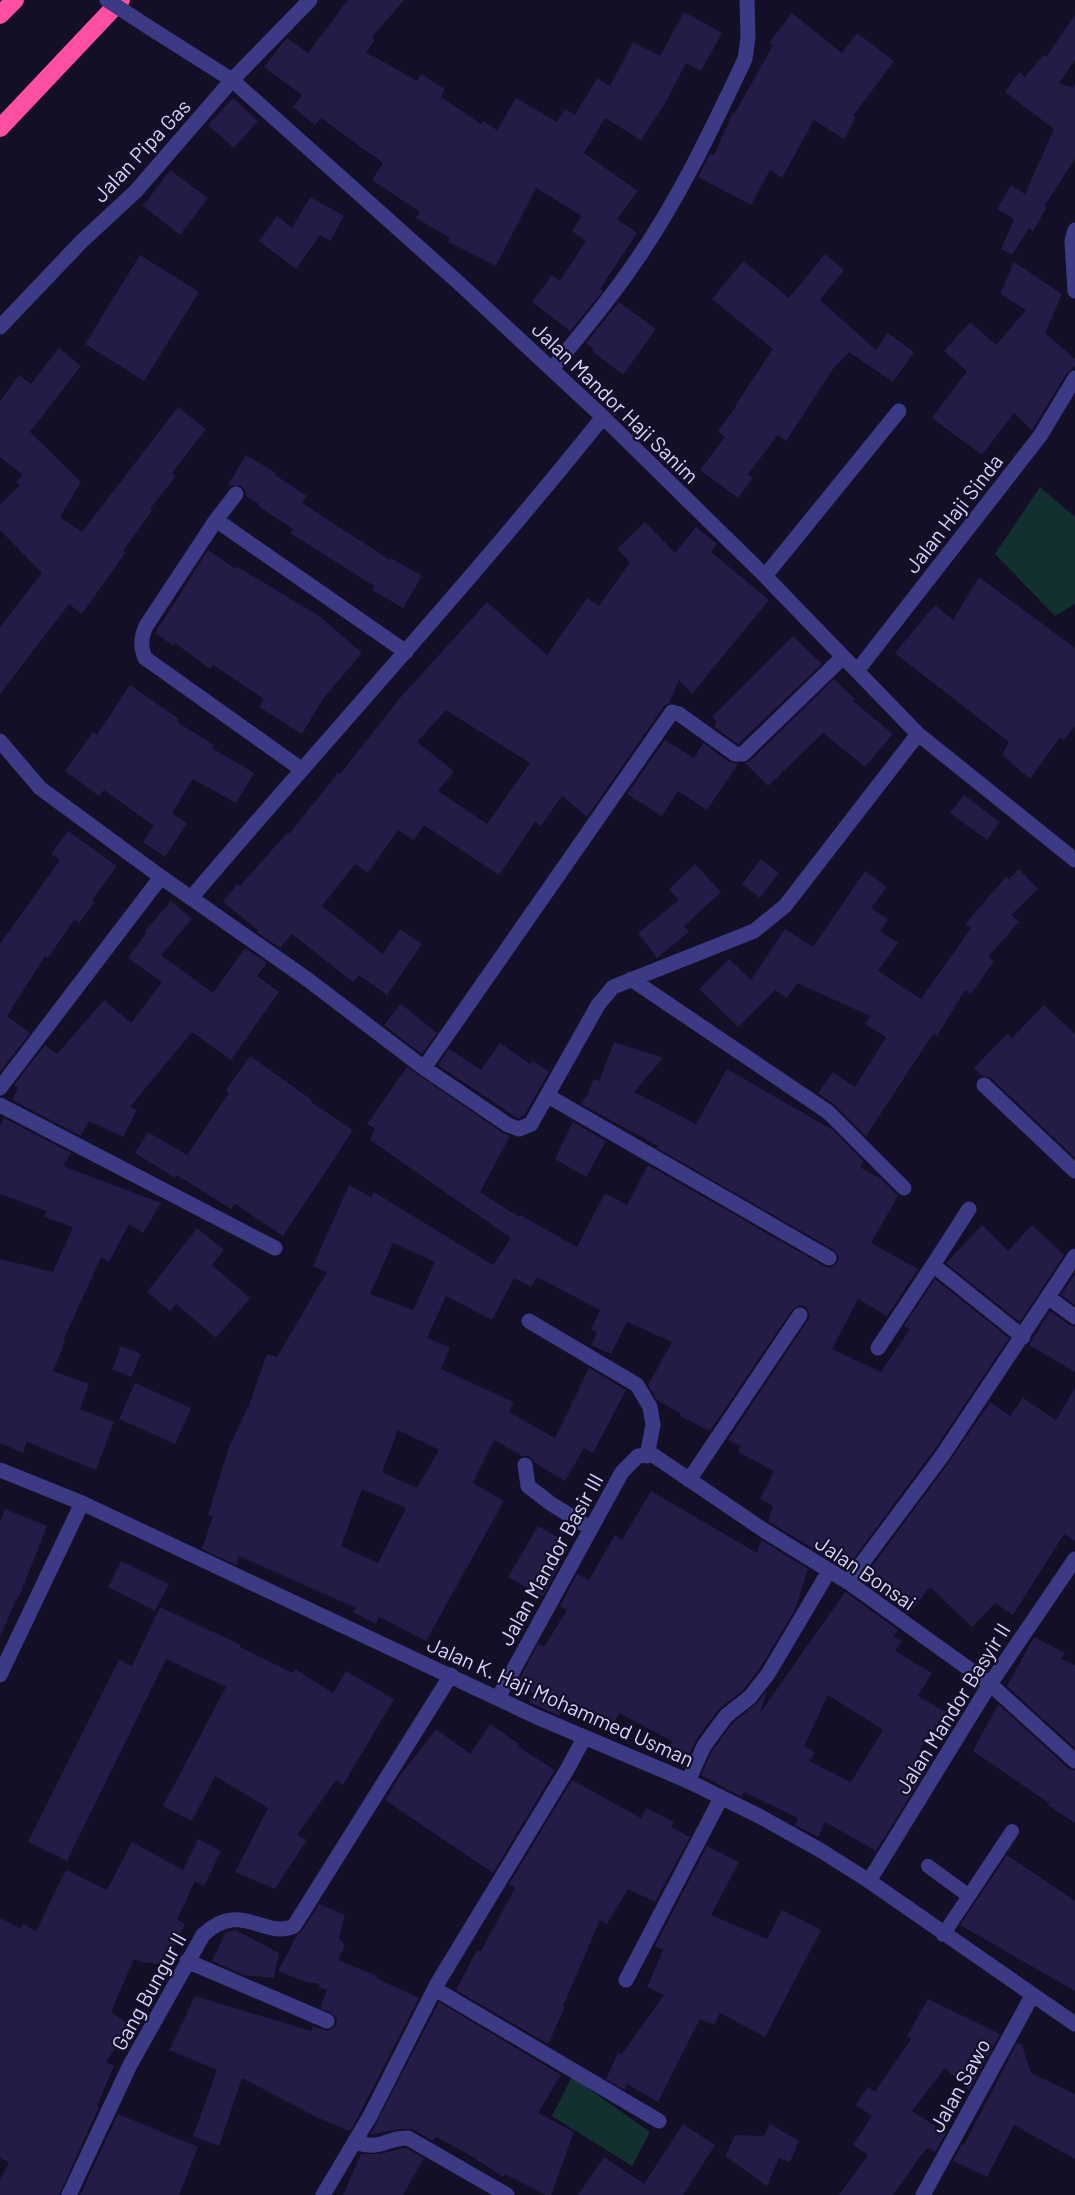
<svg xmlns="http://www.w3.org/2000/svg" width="1075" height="2195" font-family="Barlow,sans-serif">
  <rect width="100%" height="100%" fill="#130f26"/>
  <path fill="#12302f" d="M1040 487 1075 517V604L1055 616 995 554Z
    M572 2077 650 2132 632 2166 552 2116Z"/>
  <path fill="#241b47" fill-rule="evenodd" d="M348 0H404L372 37 375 40 366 52 417 81 421 74 445 89 441 97 481 124 483 121 497 130 516 98 557 122 565 109 575 115 597 78 610 86 633 42 660 56 684 12 722 33 701 71 686 63 666 102 641 140 605 118 584 153 638 191 617 219 637 233 600 289 603 291 570 331 532 302 552 275 560 281 586 241 572 231 582 216 536 188 496 266 448 242 450 238 416 218 420 212 372 180 383 163 321 118 315 125 293 107 302 95 264 67 287 38 308 53Z
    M792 13 842 53 857 33 894 61 853 116 856 117 844 139 814 120 782 178 770 170 751 205 698 177 710 154 714 155 733 112 735 113 773 45 769 43Z
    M1075 15V60L1059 83 1073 88 1075 83V159L1044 206 1047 207 1033 231 1029 228 1012 255 1001 249 1014 219 997 209 1011 185 1025 194 1054 129 1005 92 1019 72 1025 77 1043 55 1046 57Z
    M233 98 258 121 234 148 208 125Z
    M170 170 208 198 180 235 143 206Z
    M310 197 344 216 330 241 320 235 296 269 259 241 277 216 292 228Z
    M825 254 844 270 820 300 876 350 888 333 914 352 893 382 849 352 833 369 786 441 778 435 748 474 753 478 738 498 700 470 725 437 718 431 736 407 735 406 773 349 712 299 743 261 789 298Z
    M140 255 199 292 144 381 85 344Z
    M1014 262 1062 294 1045 333 1075 359V366L1067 373 1032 430 1014 413 982 455 932 418 967 371 944 351 970 322 996 345 1026 310 1000 294Z
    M619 302 656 329 623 375 592 351 594 349 586 343Z
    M59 348 81 366 30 432 81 482 60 517 82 532 178 407 206 429 172 473 176 476 150 509 152 511 123 551 126 552 82 614 69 604 0 694V627L42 573 0 530V505L20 485 16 482 23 475 0 457V401L19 375 31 384Z
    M246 455 276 473 275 475 307 496 302 503 390 560 391 558 422 576 403 608 372 590 374 586 290 533 293 529 258 506 259 504 246 496 245 490 241 486 228 485Z
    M645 522 675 553 696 527 717 544 711 552 769 600 692 694 679 680 669 703 664 706 587 817 562 796 541 826 535 822 499 875 424 825 414 840 398 830 368 873 355 864 322 906 383 954 400 929 422 944 387 995 359 975 353 982 292 934 280 948 257 932 258 930 223 902 237 884 240 886 288 832 289 834 338 773 340 774 400 698 487 602 547 655 587 598 599 606 630 562 617 549ZM446 710 530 763 487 824 438 791 454 771 417 742Z
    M208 550 236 569 238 567 319 616 362 653 323 699 302 734 259 707 264 699 213 665 210 669 175 643 174 646 155 633Z
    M979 577 1075 648V727L1063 740 1060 737 1030 779 1002 755 1009 742 895 653 935 605 953 620Z
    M793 636 822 664 738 744 714 727 717 722 712 717Z
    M834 679 855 699 853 701 893 734 865 767 823 733 768 786 745 763 750 761Z
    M130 685 179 719 177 722 214 745 212 748 254 773 236 803 193 779 172 813 187 823 165 857 143 842 154 826 104 790 99 796 65 771 93 732 97 735Z
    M665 740 694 758 703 743 729 762 738 764 707 810 678 791 662 816 627 794Z
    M964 795 1000 822 987 840 950 813Z
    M68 831 117 866 92 900 95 902 79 923 74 920 48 958 45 956 7 1016 30 1033 0 1072V944L60 860 51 854Z
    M761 859 779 873 760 898 742 884Z
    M695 864 721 892 684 926 689 932 657 958 638 933 679 900 669 889Z
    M1019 869 1038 889 1011 915 1019 922 988 957 994 961 971 994 965 990 937 1036 933 1034 866 1136 835 1105 818 1093 833 1072 855 1087 886 1037 865 1024 870 1016 797 983 787 998 775 990 738 1027 699 989 729 959 751 980 785 929 813 947 865 871 887 887 871 908 888 919 880 931 898 943 878 971 921 999 971 928 965 924 1006 877 1009 879Z
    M171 901 192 919 161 955 213 993 245 948 267 963 257 976 279 992 231 1060 192 1032 130 1107 137 1110 123 1137 89 1121 81 1136 12 1100 18 1088 14 1085 45 1045 57 1054 104 1000 131 1023 162 982 128 958 146 933 145 931Z
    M401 1004 437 1033 422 1054 384 1025Z
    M1044 1005 1075 1034V1158L991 1078 982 1076 974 1068 1007 1034 1012 1038Z
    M614 1042 663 1058 634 1092 696 1124 727 1069 833 1130 864 1162 860 1167 881 1179 898 1196 871 1243 918 1269 887 1316 858 1299 832 1349 881 1372 910 1329 904 1326 935 1279 1009 1338 934 1450 846 1569 768 1521 773 1506 760 1499 774 1471 738 1452 741 1446 728 1440 808 1320 810 1315 806 1307 800 1305 792 1310 710 1431 680 1416 681 1414 657 1400 648 1385 672 1342 627 1322 611 1354 591 1345 597 1333 591 1329 600 1310 537 1277 531 1287 514 1278 492 1320 446 1296 427 1338 450 1348 441 1369 514 1402 509 1412 555 1438 589 1368 626 1390 593 1453 584 1448 565 1481 535 1463 529 1456H522L494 1440 473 1483 504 1501 426 1641 379 1617 376 1624 353 1612 356 1608 239 1556 236 1565 202 1549 213 1516 208 1515 229 1447 249 1405 267 1354 277 1357 327 1272 313 1266 349 1185 371 1197 374 1192 493 1265 511 1238 370 1140 375 1128 367 1124 407 1067 503 1133 510 1136 480 1192 519 1217 520 1215 577 1247 605 1193 627 1205 648 1165 824 1266 830 1268 837 1263 839 1257 834 1250 657 1148 658 1146 581 1104 585 1097 586 1098 594 1079 599 1081ZM393 1243 435 1262 413 1310 370 1294ZM398 1430 439 1450 417 1488 382 1472ZM362 1489 406 1508 378 1563 341 1546Z
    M500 1043 530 1064 533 1061 549 1072 524 1116H521L519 1119 438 1065 449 1049 481 1070Z
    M250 1056 312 1100 311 1102 353 1130 283 1236 235 1204 231 1209 177 1175 175 1178 135 1153 148 1132 187 1155 229 1093 226 1090Z
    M4 1118 71 1153 63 1166 161 1203 143 1233 129 1224 109 1262 101 1257 63 1341 65 1342 53 1371 89 1384 80 1409 114 1422 96 1470 27 1442 23 1453 0 1443V1259L53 1272 73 1227 44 1217 46 1211 0 1194V1126Z
    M573 1122 606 1141 586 1177 555 1159Z
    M982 1225 1008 1251 1032 1225 1064 1255 1020 1322 946 1263Z
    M197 1228 224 1250 212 1265 250 1298 216 1338 176 1304 170 1311 147 1292Z
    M1075 1274V1305L1061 1295Z
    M1050 1311 1069 1325 1075 1327V1372L1029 1345Z
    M121 1346 141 1354 131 1377 112 1369Z
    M135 1383 191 1408 175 1444 119 1419Z
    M1075 1388V1541L1064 1534 1013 1615 995 1603 972 1627 930 1587 909 1614 862 1580 950 1461 990 1402 1010 1416 1023 1398 1056 1420Z
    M651 1491 757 1553 761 1540 808 1569 795 1610 760 1668 743 1690 718 1710 696 1740 684 1766 665 1756 672 1741 619 1713 613 1725 566 1701 559 1716 529 1702 534 1693 517 1684 538 1644 544 1647 567 1610 560 1606 577 1574 589 1580 615 1535 622 1540Z
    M5 1509 47 1526 19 1597 18 1596 0 1637V1521Z
    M538 1526 563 1540 552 1559 560 1564 543 1596 508 1577Z
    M121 1561 169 1584 155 1611 108 1587Z
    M845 1592 898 1630 893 1636 902 1641 895 1651 932 1673 918 1696 946 1712 919 1750 933 1759 876 1851 825 1822 818 1837 795 1825 798 1818 744 1792 742 1797 701 1775 712 1751 733 1723 756 1704 767 1691 760 1713ZM828 1695 883 1730 851 1782 809 1761 815 1753 804 1746Z
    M160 1607 241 1645 240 1647 293 1673 295 1669 333 1693 346 1671 394 1699 343 1785 336 1780 297 1835 307 1840 275 1889 235 1872 268 1808 215 1776 192 1821 163 1806 226 1687 166 1659 67 1861 28 1842 119 1660 132 1666Z
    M1034 1637 1065 1653 1061 1659 1075 1665V1748L1007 1686Z
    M998 1704 1068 1768 1075 1771V1823L1048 1805 1049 1803 973 1751Z
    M490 1724 519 1744 517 1746 555 1770 493 1873 385 1800 401 1774 436 1729 470 1754Z
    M572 1780 641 1818 646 1808 674 1822 671 1827 690 1837 655 1902 628 1889 607 1924 600 1920 563 2006 565 2007 548 2044 456 1990 477 1950 481 1951 515 1888 509 1884Z
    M198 1839 221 1851 204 1886 195 1881 177 1920 185 1924 164 1965 141 1962 134 1959 111 2012 131 2026 106 2062 114 2066 97 2106 99 2107 59 2195H0V2179L9 2163 0 2157V1918L21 1929 23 1924 36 1931 66 1870 107 1890 132 1842 183 1870Z
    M707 1846 739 1862 711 1915 767 1939 782 1910 821 1930 765 2037 720 2013 714 2025 700 2019 658 2102 627 2084 625 2090 606 2079 618 2053 622 2054 664 1995 647 1987 663 1950 655 1946Z
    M1007 1855 1075 1901V1991L960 1925Z
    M319 1904 345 1915 339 1938 345 1945 338 1960 377 1976 376 1978 419 1998 361 2111 350 2131 316 2117 242 2078 219 2146 193 2136 217 2070 169 2050 195 1996 311 2031 313 2026 328 2031 336 2025 337 2019 334 2015 320 2008 327 1990 318 1987 320 1984 306 1982 278 1971 297 1935 302 1931Z
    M236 1930 279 1953 274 1978 244 1975 212 1961 226 1932Z
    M928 1999 1000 2034 969 2090 945 2068 912 2111 946 2133 935 2152 928 2148 922 2154 893 2195H839L868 2155 853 2145 872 2116 856 2105 868 2087 875 2092 911 2039 907 2036Z
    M439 2002 561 2075 538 2113 574 2132 551 2195H546L505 2174 503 2177 468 2154 436 2137 433 2141 412 2129H398L370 2135Z
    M1017 2043 1022 2045 1031 2073 1075 2094V2159L1014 2125 987 2177 953 2161 962 2144 964 2145Z
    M118 2114 198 2147 179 2195H80Z
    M683 2124 715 2145 683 2195H578L604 2157 644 2184Z
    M770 2124 799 2141 790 2162 779 2158 767 2186 725 2156 735 2135 764 2136Z
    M406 2148 424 2158 403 2195H343L361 2154H379Z"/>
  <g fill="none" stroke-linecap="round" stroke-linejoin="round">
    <path stroke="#3d3a85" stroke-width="14" d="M928 1866 969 1896
      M943 1935 1012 1831"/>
    <path stroke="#3d3a85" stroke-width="15" d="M150 28 232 80 460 284 603 417 765 576 918 734 1075 860
      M1075 230 1072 241 1075 291
      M0 327 81 242 136 191 232 80 310 0
      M552 369C579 336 607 303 631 268 676 205 712 129 745 59L748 37 747 0
      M236 494 216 520 146 626C141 638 140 645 145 658L301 769
      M216 520 406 652
      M765 576 899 411
      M857 671 1040 436 1075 378
      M0 741 40 788 161 877 307 979 424 1068 508 1125 519 1129 531 1124 598 1005 613 987 754 931 785 906 918 734
      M191 898C328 737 471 582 603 417
      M631 979 828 1112 904 1188
      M424 1068 672 712 679 714 735 754H743L843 657
      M984 1085 1075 1171
      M0 1088 161 877
      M548 1096 829 1258
      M0 1105 275 1248
      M933 1265 969 1209
      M1048 1297 1075 1317
      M529 1321 637 1385 650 1407 653 1425 647 1456
      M878 1348 933 1265 1023 1337
      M525 1465 528 1486 550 1503 590 1528
      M689 1480 800 1315
      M848 1582 942 1456 1075 1256
      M0 1675 82 1503
      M498 1698 622 1472 638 1456 653 1455 765 1531 848 1582 990 1684 1075 1761
      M688 1781 704 1746 726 1716 750 1697 768 1674 829 1571
      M869 1881 990 1684 1075 1559
      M187 1961 327 2021
      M626 1980 721 1798
      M435 1989 659 2121
      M355 2142C383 2151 384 2138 408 2138L507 2195
      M69 2195 130 2065 203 1935C241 1899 265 1940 294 1926L451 1675
      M323 2195 370 2116 437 1984 568 1768 584 1738
      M923 2195 1032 1996"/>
    <path stroke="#3d3a85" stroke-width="15" d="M0 1470 82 1503 537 1717 688 1781 759 1816 820 1850 869 1881 1075 2024"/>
    <path stroke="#ff4fa3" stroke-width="18" d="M0 15 15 0
      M0 128 121 0"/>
    <path stroke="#3d3a85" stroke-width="15" d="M107 0 150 28"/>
  </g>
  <g text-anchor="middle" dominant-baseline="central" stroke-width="4.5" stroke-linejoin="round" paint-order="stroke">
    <g font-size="21" fill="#d9d4ff" stroke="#130f26">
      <text transform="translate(141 150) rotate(-47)">Jalan Pipa Gas</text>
      <text transform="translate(616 402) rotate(44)">Jalan Mandor Haji Sanim</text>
      <text transform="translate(953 513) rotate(-52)">Jalan Haji Sinda</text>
      <text transform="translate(550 1559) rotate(-61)">Jalan Mandor Basir III</text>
      <text transform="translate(866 1572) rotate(34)">Jalan Bonsai</text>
      <text transform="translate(561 1701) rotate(24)">Jalan K. Haji Mohammed Usman</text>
      <text transform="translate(952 1708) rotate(-58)">Jalan Mandor Basyir II</text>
      <text transform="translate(148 1991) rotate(-61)">Gang Bungur II</text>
      <text transform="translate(959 2085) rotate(-61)">Jalan Sawo</text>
    </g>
  </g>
</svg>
